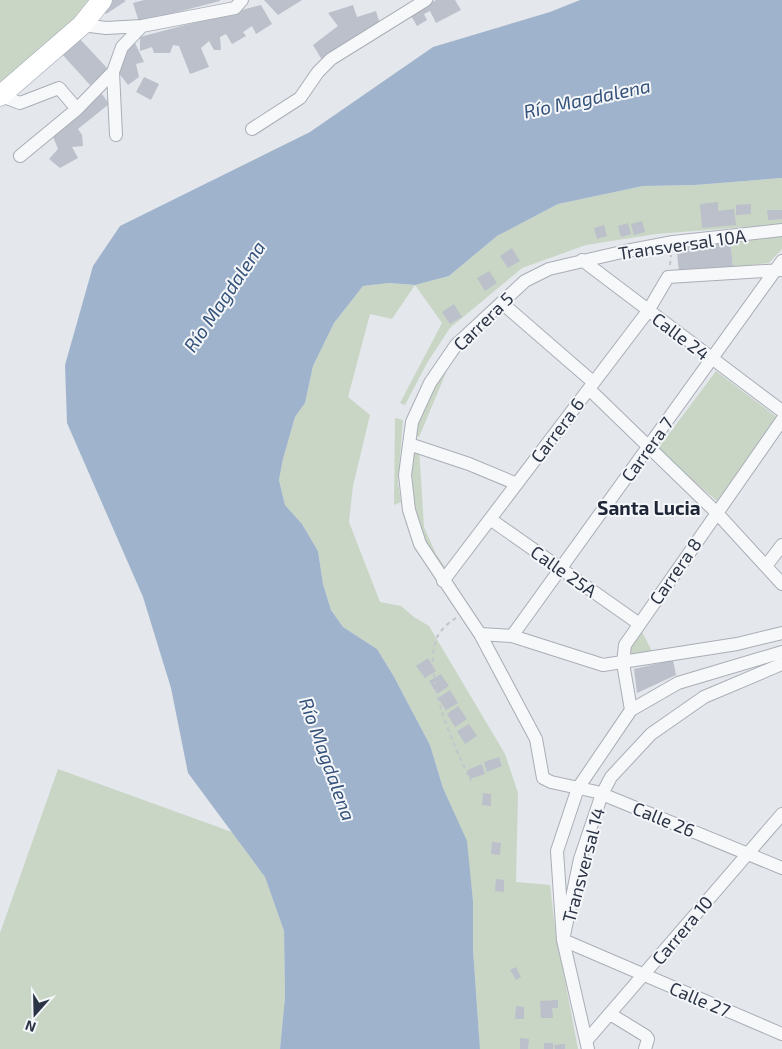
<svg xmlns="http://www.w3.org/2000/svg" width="782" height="1049" font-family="'Exo 2',sans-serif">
  <rect width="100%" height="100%" fill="#e4e7ec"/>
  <path fill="#c9d6c5" d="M0 0H102L0 96Z
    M782 178V224L656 234 586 245 522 268 450 328 427 363 405 405 400 403 442 323 415 285 392 319 370 314 348 397 370 415 353 486 349 522 380 602 401 606 414 617 429 626 505 754 518 793 516 882 550 885 555 928 578 1049H480L473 949V901L466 841 443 788 430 745 393 675 377 649 343 627 331 610 323 584 318 551 302 524 285 505 279 480 283 459 295 417 305 403 313 366 334 323 363 286 389 283 415 285 449 276 497 236 558 204 643 186 695 185Z
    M782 233V249L769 263 733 267 730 238Z
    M456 349 419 437 410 435 422 398Z
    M716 371 778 418 717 501 657 450Z
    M395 418 403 420 398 482 401 502 394 505Z
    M410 446 419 448 424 527 436 554 445 567 440 571 424 542 414 507Z
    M641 630 654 655 633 658 629 645Z
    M58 769 232 832 265 877 284 931 285 997 280 1049H0V933Z"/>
  <path fill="#9fb4cc" d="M580 0H782V178L695 185 643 186 558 204 497 236 449 276 415 285 389 283 363 286 334 323 313 366 305 403 295 417 283 459 279 480 285 505 302 524 318 551 323 584 331 610 343 627 377 649 393 675 430 745 443 788 467 841 473 901V949L480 1049H280L285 997 284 931 265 877 188 773 171 688 143 597 67 423 65 365 93 266 120 226 310 132 433 47 550 12Z"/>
  <path fill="#bbc0ca" d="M109 0H124L126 1 106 14 98 10Z
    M144 0H220V1L139 22 133 3Z
    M264 0H302L278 15Z
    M436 0H455L461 10 436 23 430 11 424 14 427 20 417 26 410 14Z
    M261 5 272 24 256 34 252 26 243 32 246 36 232 44 226 34 220 37 221 50H214L209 41 201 48 209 67 190 74 179 46 173 45 170 53H154L152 47 140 51V37Z
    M353 5 357 17 376 11 380 24 322 60 313 45 338 26 328 13Z
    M78 37 108 69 90 85 61 53Z
    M135 43 144 62 136 64 139 77 128 85 118 72 124 54Z
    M144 77 159 84 151 100 136 92Z
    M102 94 109 104 78 129 82 135 83 146 72 147 78 158 60 168 49 159 58 149 52 134Z
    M718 202V211L734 209 736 225 702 228 700 204Z
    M751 204V214L736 215V205Z
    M767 210H782V219L768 220Z
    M642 221 645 232 634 235 631 224Z
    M628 223 631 234 621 237 618 226Z
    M604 225 607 236 597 239 594 228Z
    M730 238 733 267 679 272 676 244Z
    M512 248 520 261 508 268 500 256Z
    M489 271 497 283 485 291 477 278Z
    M454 304 462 317 450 324 442 312Z
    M428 658 436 671 425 678 416 666Z
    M673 660 676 675 637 693 634 669Z
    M441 674 449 686 437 694 429 681Z
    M450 690 458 703 446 710 438 698Z
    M458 706 467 719 455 727 447 714Z
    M469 724 477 736 465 744 457 731Z
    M499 757 502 766 487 772 484 762Z
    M482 764 485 774 470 779 467 770Z
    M483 793 491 794V806L482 805Z
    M492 842 501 843 500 855 491 854Z
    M496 879 504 880V892L495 891Z
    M516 967 521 977 516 980 510 970Z
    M558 1000V1008H552L553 1018H541L540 1001Z
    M516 1006 524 1007V1019H515Z
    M520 1038 529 1039 528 1049H520Z
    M544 1043H553V1049H544Z
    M565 1044V1049H555L554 1045Z"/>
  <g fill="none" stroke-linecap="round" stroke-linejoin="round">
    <g stroke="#a9aeb7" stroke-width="14">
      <path id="minor" d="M82 25 106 28 142 26
        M113 72 116 135
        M1 96 20 103 59 88 77 109
        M252 129 300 98 318 72 331 59 426 0
        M20 156 77 109 113 72 122 47 142 26 235 8 242 0
        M782 230 673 242 626 251 549 269 525 281 456 345 430 383 412 422 405 475 409 510 420 544 480 634 536 739 543 778 551 782 597 792 782 868
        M582 260 782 411
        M502 303 593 382
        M589 389 716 512 782 584
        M409 444 469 464 517 484
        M490 519 638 623
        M766 566 782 545
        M443 581 648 311 668 277 782 270
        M480 634 512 636 603 665 737 644 782 633
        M512 636 782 261
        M782 652 678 683 631 710 578 788 557 851 563 940 782 1034
        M631 710 623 663 625 645 782 420
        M610 1014 646 1036 648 1039 645 1049
        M587 1040 782 814
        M588 1049 563 940 580 859 602 794 611 777 651 734 704 697 782 664"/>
    </g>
    <g stroke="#a3abb8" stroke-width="21">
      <path id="primary" d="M0 96 82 25 102 0"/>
    </g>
    <path stroke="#c2c5cb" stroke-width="2" stroke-dasharray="4 4" stroke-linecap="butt" d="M670 265 671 255
      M456 618C448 623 439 631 436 640 423 680 454 746 471 781"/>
    <use href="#minor" stroke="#f7f8fa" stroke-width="12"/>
    <use href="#primary" stroke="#fff" stroke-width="20"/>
  </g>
  <g text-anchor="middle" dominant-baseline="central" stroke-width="4" stroke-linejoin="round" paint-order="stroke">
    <g font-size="18" fill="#2b3445" stroke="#f4f6f9">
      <text transform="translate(682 244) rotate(-8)">Transversal 10A</text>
      <text transform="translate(483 321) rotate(-44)">Carrera 5</text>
      <text transform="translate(681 336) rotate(37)">Calle 24</text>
      <text transform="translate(557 430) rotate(-53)">Carrera 6</text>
      <text transform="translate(647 449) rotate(-54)">Carrera 7</text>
      <text transform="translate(564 571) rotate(35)">Calle 25A</text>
      <text transform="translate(675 571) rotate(-55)">Carrera 8</text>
      <text transform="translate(664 819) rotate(22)">Calle 26</text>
      <text transform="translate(583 865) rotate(-75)">Transversal 14</text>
      <text transform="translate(682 930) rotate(-50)">Carrera 10</text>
      <text transform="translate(700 999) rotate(23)">Calle 27</text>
    </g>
    <g font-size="19" font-style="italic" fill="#34527a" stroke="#f4f6f9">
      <text transform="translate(587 98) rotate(-12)">Río Magdalena</text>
      <text transform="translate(224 296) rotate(-56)">Río Magdalena</text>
      <text transform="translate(328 759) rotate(70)">Río Magdalena</text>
    </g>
    <g font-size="19" font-weight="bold" fill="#1d2536" stroke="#f4f6f9">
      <text x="649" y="507">Santa Lucia</text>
    </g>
  </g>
  <g transform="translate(35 1014) rotate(200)" stroke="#f4f6f9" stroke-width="4" paint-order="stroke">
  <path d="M0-4L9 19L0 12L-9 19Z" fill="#2b3445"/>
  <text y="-8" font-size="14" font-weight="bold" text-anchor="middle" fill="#2b3445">N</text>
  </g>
</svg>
